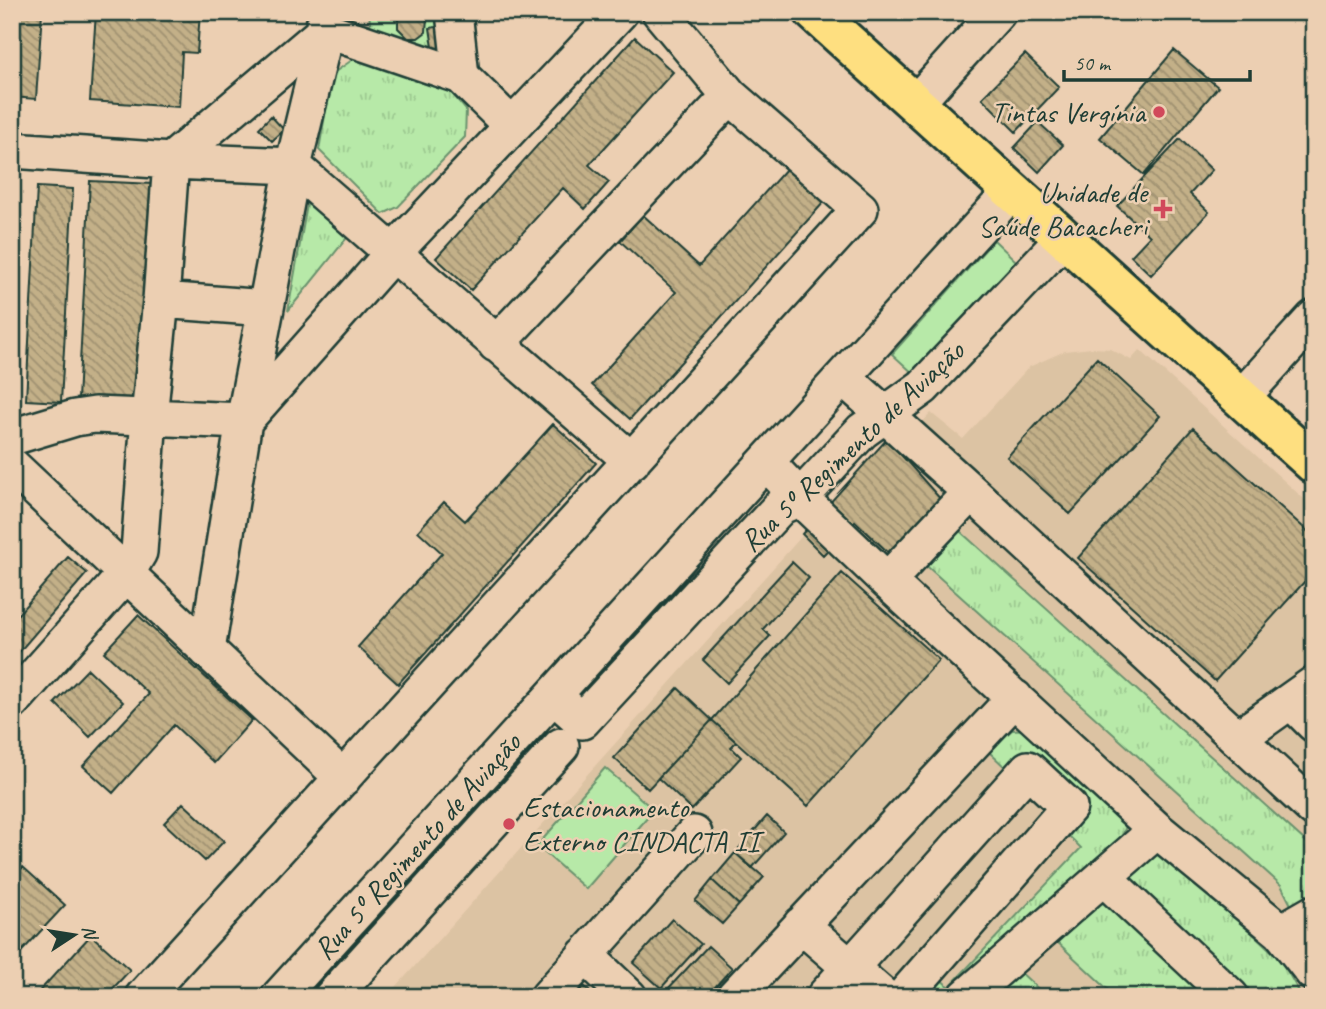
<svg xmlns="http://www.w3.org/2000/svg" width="1326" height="1009" font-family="Caveat,sans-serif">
  <defs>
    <pattern id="grass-tufts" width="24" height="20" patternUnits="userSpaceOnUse" patternTransform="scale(1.75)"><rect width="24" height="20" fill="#b7e9a8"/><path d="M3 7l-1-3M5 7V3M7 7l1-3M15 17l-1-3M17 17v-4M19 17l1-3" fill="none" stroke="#9dc991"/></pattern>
    <pattern id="building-back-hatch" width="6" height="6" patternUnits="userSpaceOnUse" patternTransform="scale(1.75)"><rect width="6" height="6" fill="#c3b088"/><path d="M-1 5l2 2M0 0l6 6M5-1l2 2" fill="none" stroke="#9e9070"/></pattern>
  </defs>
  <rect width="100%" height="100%" fill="#eccfb2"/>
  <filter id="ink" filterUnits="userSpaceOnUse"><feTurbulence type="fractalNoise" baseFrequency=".0143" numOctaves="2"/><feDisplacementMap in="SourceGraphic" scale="14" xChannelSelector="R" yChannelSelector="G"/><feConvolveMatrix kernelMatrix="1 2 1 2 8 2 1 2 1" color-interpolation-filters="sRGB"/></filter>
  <g filter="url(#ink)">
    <path fill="#dcc3a3" d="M1092 348 1110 349 1131 360 1140 350 1314 508V997H387L892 436 902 444 931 413 963 439 1029 367 1065 351Z"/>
    <path fill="url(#grass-tufts)" stroke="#6b936e" stroke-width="2" d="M369 12H448L456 59 371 33Z
      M365 51 438 77 466 110 465 137 398 207 383 214 319 150 332 74Z
      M308 199 350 234 288 311Z
      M952 524 1314 849V896L1296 907 1291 905 1281 885 920 560Z
      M1031 729 1126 826 1119 844 955 997H933L930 994V982L938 977 949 987 1081 848 1064 831 1079 816 1009 771 988 751 1012 730Z
      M1154 841 1281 960 1302 997H1237L1115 883Z
      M1103 888 1218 997H1116L1055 940Z
      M1017 969 1047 997H992Z"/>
    <path fill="#b7e9a8" stroke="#6b936e" stroke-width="2" d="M994 240 1016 261 915 375 892 354Z
      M605 768 654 810 586 889 537 846Z"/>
    <path fill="url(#building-back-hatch)" stroke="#1f3d34" stroke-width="2" d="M12 12H42L36 99 12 97Z
      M96 12H200L197 53 182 52 179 107 90 101Z
      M405 12H422L427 16 426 32 418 38H408L398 28V18Z
      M448 25 452 51 434 54 430 28Z
      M635 37 673 72 589 165 609 182 585 209 563 188 471 290 436 258Z
      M1174 50 1218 87 1144 175 1100 138Z
      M1025 54 1059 87 1016 132 982 98Z
      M271 116 284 130 272 141 259 128Z
      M1038 122 1063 145 1039 172 1014 148Z
      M1180 139 1212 170 1190 194 1209 212 1151 275 1131 256 1150 236 1117 206Z
      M787 168 824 202 630 419 592 385 676 292 620 241 643 215 699 266Z
      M90 181 153 184 141 403 78 399Z
      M37 187 73 189 61 402 26 400Z
      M1097 358 1160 416 1070 514 1007 457Z
      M553 424 596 463 398 684 358 647 442 553 418 531 444 502 465 521Z
      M1193 428 1314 537V571L1215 681 1078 558Z
      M887 439 943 502 892 556 855 521 823 555 802 534Z
      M68 557 87 573 14 658 12 621Z
      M792 562 809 578 763 629 770 636 727 683 703 660Z
      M842 573 939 660 808 806 712 720Z
      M138 615 252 720 214 763 174 725 113 793 83 766 149 694 104 652Z
      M88 669 123 702 90 737 55 703Z
      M678 688 712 720 648 789 614 758Z
      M712 720 736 742 731 747 741 757 692 810 658 778Z
      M183 803 224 841 205 861 164 823Z
      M767 816 784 832 752 868 735 853Z
      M735 853 764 877 739 905 712 880Z
      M23 867 65 905 12 962V879Z
      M712 880 739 905 722 924 695 901Z
      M672 919 701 944 661 988 633 963Z
      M91 935 130 970 105 997H34Z
      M708 946 732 968 706 997H673L666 991Z
      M584 986 595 997H573Z"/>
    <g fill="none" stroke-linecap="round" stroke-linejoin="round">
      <g stroke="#1f3d34" stroke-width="40">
        <path id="minor" d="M454 12 461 76
          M915 104 998 12
          M12 150 171 161 293 166 632 461
          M161 300 266 308
          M496 344 730 96
          M843 377 971 492 1314 809
          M1241 398 1314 318
          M12 437 75 418 95 415 244 421 392 254 620 12
          M766 462 800 498 887 581 1157 830 1281 932 1314 974
          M12 466 343 778
          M887 581 971 492
          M207 650 244 421 266 308 293 166 326 30 324 25
          M554 696 582 721 781 506 800 498 862 431 923 387 1064 238
          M1291 701 1314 724
          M12 702 126 574 139 552 149 417 161 300 171 161 326 30 461 76 512 126
          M1238 738 1314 684
          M1103 877 1231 997
          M801 925 884 997
          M1281 932 1314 913
          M585 955 629 997
          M143 997 860 209 730 96 660 12
          M279 997 1012 191
          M332 997 561 746
          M548 997 694 834
          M734 997 1015 698
          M824 997 1028 769 1069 807 903 997
          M966 997 1157 830"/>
      </g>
      <g stroke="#1f3d34" stroke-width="44">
        <path id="major" d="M814 12 1314 464"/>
      </g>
      <use href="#minor" stroke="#eccfb2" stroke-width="35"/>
      <use href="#major" stroke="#fedf80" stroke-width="38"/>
    </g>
  </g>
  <g fill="#d1495b" stroke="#eccfb2" stroke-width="2.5">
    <circle cx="1159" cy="112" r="7"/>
    <path d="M1159.5 198.5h7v7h7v7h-7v7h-7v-7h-7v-7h7z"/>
    <circle cx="509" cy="824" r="7"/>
  </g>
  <g text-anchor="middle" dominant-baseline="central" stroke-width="5" stroke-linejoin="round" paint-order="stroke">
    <g font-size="30" fill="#1f3d34" stroke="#eccfb2" text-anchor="end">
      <text x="1145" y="112">Tintas Vergínia</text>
      <text x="1147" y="192">Unidade de<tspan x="1147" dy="34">Saúde Bacacheri</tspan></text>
      <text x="523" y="807" text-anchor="start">Estacionamento<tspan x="523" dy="34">Externo CINDACTA II</tspan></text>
    </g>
    <g font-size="30" fill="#1f3d34" stroke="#eccfb2">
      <text transform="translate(852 446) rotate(-43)">Rua 5º Regimento de Aviação</text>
      <text transform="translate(417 846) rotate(-48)">Rua 5º Regimento de Aviação</text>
    </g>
  </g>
  <rect width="1326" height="1009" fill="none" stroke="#eccfb2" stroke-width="42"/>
  <rect x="21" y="21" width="1284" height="967" fill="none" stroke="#1f3d34" stroke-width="2.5" filter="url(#ink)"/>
  <g transform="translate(74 935) rotate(78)" stroke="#eccfb2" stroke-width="5" paint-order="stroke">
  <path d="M0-5L12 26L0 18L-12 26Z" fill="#1f3d34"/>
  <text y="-10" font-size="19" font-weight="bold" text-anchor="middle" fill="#1f3d34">N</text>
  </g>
  <path d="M1064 70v10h186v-10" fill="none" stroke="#1f3d34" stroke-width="3.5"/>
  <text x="1074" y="70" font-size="21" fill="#1f3d34" stroke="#eccfb2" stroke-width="5" paint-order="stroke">50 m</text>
</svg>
